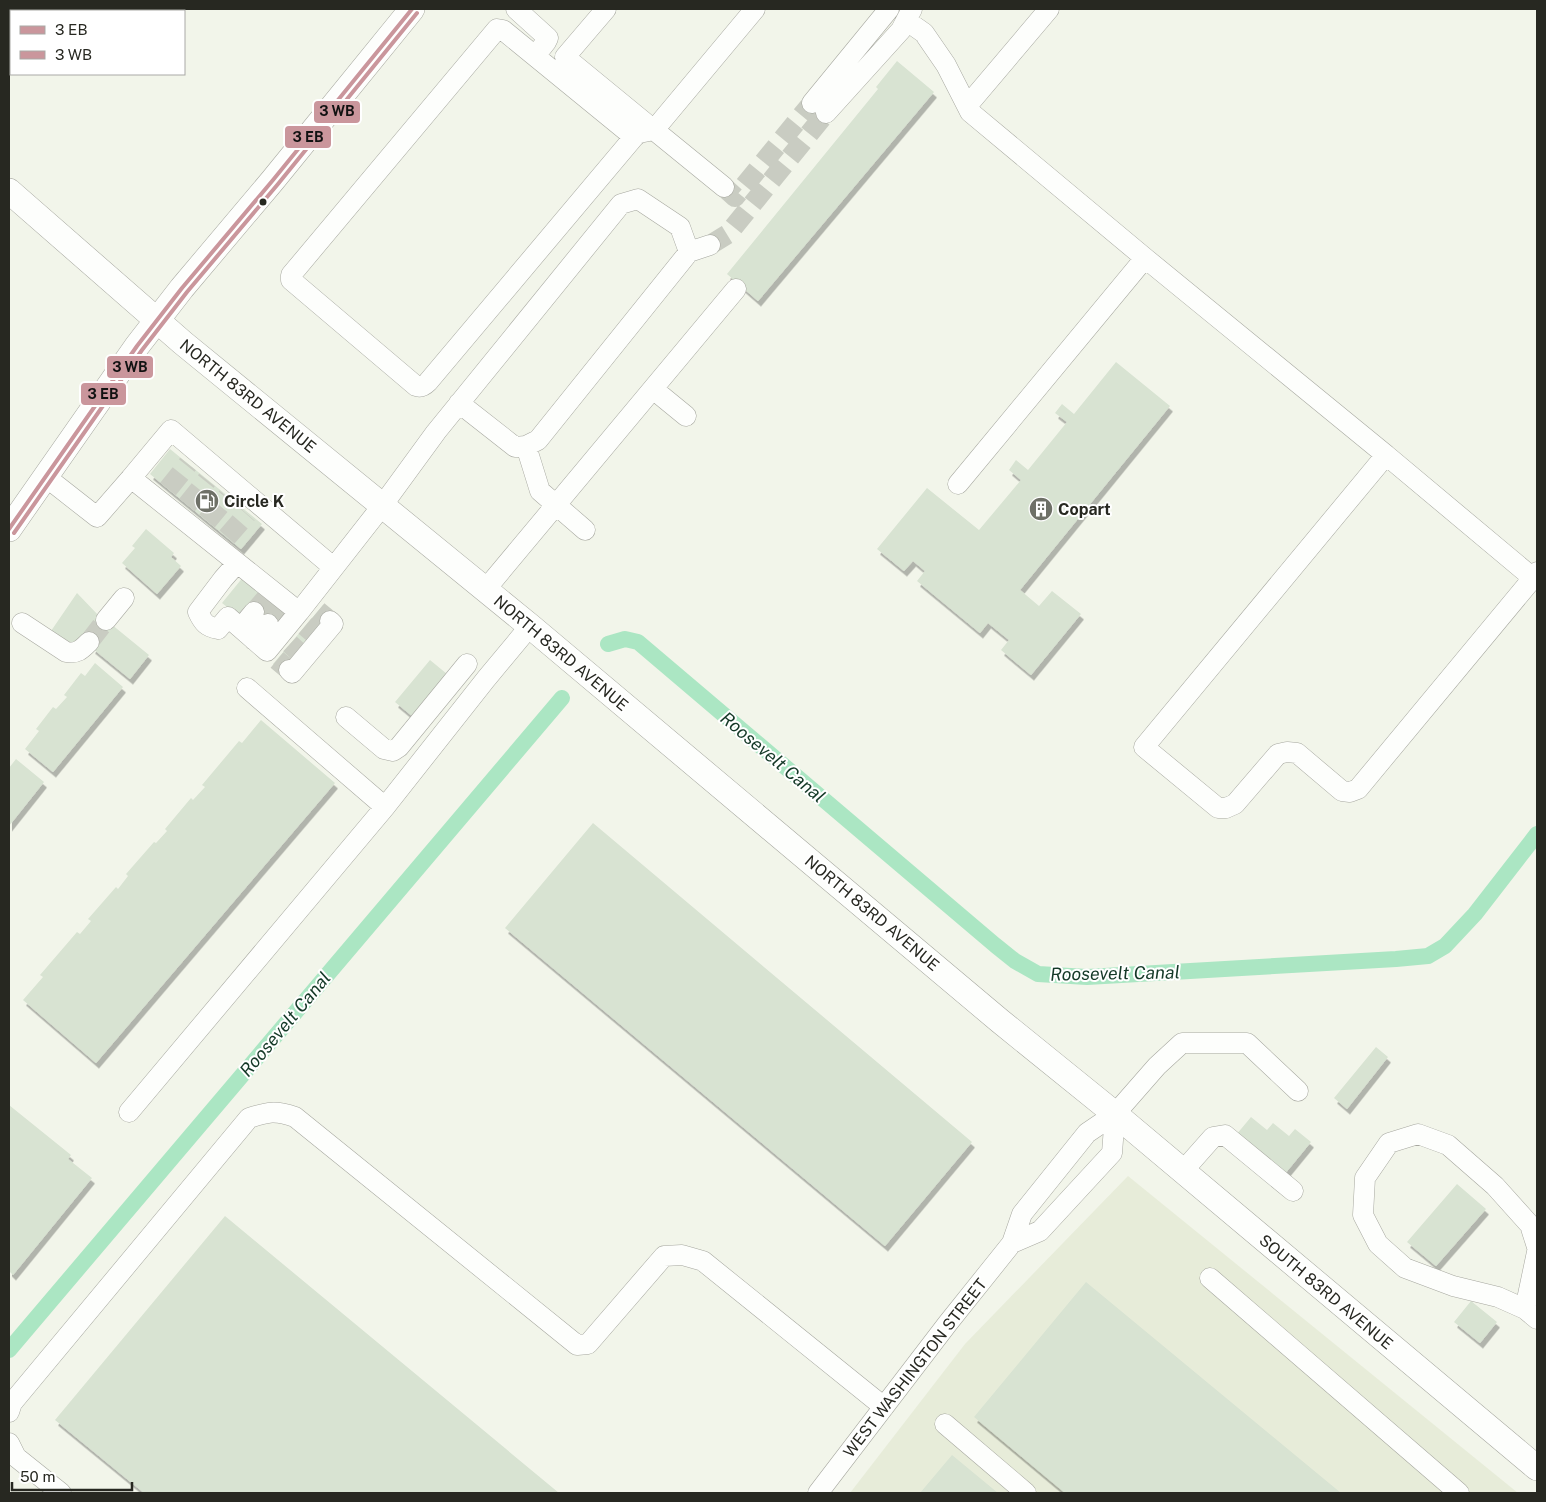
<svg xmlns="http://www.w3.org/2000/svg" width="1546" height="1502" font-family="'Public Sans',sans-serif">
  <defs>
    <filter id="shadow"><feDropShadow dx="3" dy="5.5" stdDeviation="0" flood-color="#0004"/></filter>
  </defs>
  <rect width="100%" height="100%" fill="#f2f5ea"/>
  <path fill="#e7ecd9" d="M1128 1176 1518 1493H850L965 1344Z"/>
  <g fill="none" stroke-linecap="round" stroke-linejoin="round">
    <path stroke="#abe6c3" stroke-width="16" d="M608 644 625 639 638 642 995 945 1015 961 1038 974 1087 977 1396 959 1428 956 1445 946 1475 914 1537 834
      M9 1350 562 698"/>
  </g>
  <path fill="#d8e3d2" filter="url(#shadow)" d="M897 61 934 92 758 301 727 274 878 89 876 87Z
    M1116 362 1170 406 1020 590 1039 606 1052 591 1081 614 1031 675 1001 650 1009 640 988 623 980 633 917 581 925 571 913 561 904 571 877 549 927 488 979 530 1021 480 1009 470 1016 460 1028 470 1067 422 1055 413 1062 404 1074 414Z
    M170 449 262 524 241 549 150 474Z
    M146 529 174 553 171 557 181 566 157 594 122 563 135 548 132 546Z
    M244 576 286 611 273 627 246 605 237 615 222 603Z
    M77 593 100 617 75 647 51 631Z
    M323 605 335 616 286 675 273 664Z
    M111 624 149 655 130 679 92 648Z
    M430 660 447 674 412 716 395 702Z
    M95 663 123 687 53 772 25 749 39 731 36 729 53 707 56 709 67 697 64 695 81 673 85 676Z
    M261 720 335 783 96 1063 23 1000 43 977 40 975 77 932 80 934 91 921 88 919 116 887 118 889 128 876 126 874 154 842 156 843 167 831 165 829 191 798 193 800 205 787 202 785 239 741 242 743Z
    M16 759 44 782 9 826V768Z
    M593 823 972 1142 885 1246 505 928Z
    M1376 1047 1388 1057 1347 1109 1334 1098Z
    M9 1105 71 1155 68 1159 92 1178 13 1275 9 1271Z
    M1251 1117 1267 1130 1273 1123 1289 1136 1295 1129 1311 1142 1284 1175 1236 1135Z
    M1457 1184 1486 1209 1436 1266 1407 1242Z
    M225 1216 559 1493H144L55 1420Z
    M1086 1282 1341 1493H1065L974 1417Z
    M1471 1301 1497 1322 1480 1343 1454 1322Z
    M952 1455 998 1493H920Z"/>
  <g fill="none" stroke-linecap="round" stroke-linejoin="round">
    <path stroke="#c9ccc2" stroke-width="20" stroke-dasharray="20 10" stroke-linecap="butt" d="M724 187 735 197 812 103
      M710 245 728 234 826 113
      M168 489 188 464
      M187 505 207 480
      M207 521 227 497
      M227 537 247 514
      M318 611 330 621
      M254 612 268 596
      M268 624 282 607
      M305 626 318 637
      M89 642 106 620
      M290 644 302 655
      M277 660 289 670"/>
    <g stroke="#a6a79f" stroke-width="21">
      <path id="minor" d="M516 9 548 38 546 42 535 56
        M606 9 565 57 654 130
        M907 21 924 33 946 65 970 112 1145 258 1386 455
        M812 103 889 9
        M967 106 1049 9
        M826 113 901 30 912 9
        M634 137 503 30 497 29 291 275V280L416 386C421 388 424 386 428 382L634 137 639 133 654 130
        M724 187 654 130 755 9
        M653 389 686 416
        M459 403 515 447 526 446 538 440 689 252
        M526 446 540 491 585 530
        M46 477 97 517 131 478 299 612 382 506 436 432 621 204 638 199 680 227 689 252 710 245
        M131 478 171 430 333 567
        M958 484 1145 258
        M237 563 223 579 198 612C203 623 207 627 218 629L228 617 267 651 299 612
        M1533 578 1386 455 1144 747 1218 808H1226L1235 804 1278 754 1287 752 1297 753 1342 791 1350 792 1358 789 1533 578 1537 572
        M485 590 736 289
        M106 620 124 598
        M22 623 66 652C77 654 81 650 89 642
        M241 628 254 612
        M254 640 268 624
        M289 670 292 673 333 624 330 621
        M247 688 385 807
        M346 717 384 749 393 751 399 747 467 664
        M129 1112 385 807 486 679 530 626
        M1182 1172 1213 1137 1225 1135 1293 1191
        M1012 1243 1040 1231 1112 1153 1115 1114
        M1537 1247 1530 1225 1495 1186 1448 1145 1418 1134 1389 1143 1365 1178 1363 1215 1378 1244 1405 1268 1453 1286 1498 1297 1525 1309 1537 1319
        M1210 1278 1459 1493
        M1525 1309 1537 1252
        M9 1412 12 1403 249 1118C268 1112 275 1110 295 1117L577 1345 588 1344 664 1256 682 1255 703 1261 884 1407
        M945 1424 1026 1493
        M9 1443 16 1457 61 1493
        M818 1493 948 1323 1012 1243 1022 1214 1087 1133 1115 1114 1157 1066 1182 1043H1247L1298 1091"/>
    </g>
    <g stroke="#a6a79f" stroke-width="26">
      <path id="major" d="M9 191 183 343 530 626 1000 1021 1115 1114 1537 1468
        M9 529 137 346 182 288 273 180 412 9"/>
    </g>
    <use href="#minor" stroke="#fdfefc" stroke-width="20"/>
    <use href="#major" stroke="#fdfefc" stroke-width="25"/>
    <g stroke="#fff" stroke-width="8">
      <path id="bus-1" d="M9 529 137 346 182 288 273 180 412 9"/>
    </g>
    <g stroke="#fff" stroke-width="8">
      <path id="bus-2" d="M14 533 142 350 187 292 278 184 417 13"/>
    </g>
    <use href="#bus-1" stroke="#ca969c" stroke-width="4"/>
    <use href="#bus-2" stroke="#ca969c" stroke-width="4"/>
  </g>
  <defs>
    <g id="fuel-disc" transform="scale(1.25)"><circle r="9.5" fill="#6e7067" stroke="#fff"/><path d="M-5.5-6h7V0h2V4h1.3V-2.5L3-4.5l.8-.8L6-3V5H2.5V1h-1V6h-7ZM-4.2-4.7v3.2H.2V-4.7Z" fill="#fff"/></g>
    <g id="building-disc" transform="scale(1.25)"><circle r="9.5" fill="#6e7067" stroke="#fff"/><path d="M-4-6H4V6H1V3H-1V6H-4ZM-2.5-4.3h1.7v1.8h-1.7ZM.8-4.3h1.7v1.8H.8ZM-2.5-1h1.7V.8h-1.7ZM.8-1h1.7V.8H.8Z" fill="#fff"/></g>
  </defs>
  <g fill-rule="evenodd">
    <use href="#fuel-disc" x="207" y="501"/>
    <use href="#building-disc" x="1041" y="509"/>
  </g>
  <circle fill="#272821" stroke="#fff" stroke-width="2" cx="263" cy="202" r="4.5"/>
  <g text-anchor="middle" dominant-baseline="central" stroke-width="4" stroke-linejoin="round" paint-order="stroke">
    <g font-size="16" fill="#272821" stroke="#fff">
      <text transform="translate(248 396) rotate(39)">NORTH 83RD AVENUE</text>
      <text transform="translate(561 653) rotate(40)">NORTH 83RD AVENUE</text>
      <text transform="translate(872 913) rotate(40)">NORTH 83RD AVENUE</text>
      <text transform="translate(1326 1292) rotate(40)">SOUTH 83RD AVENUE</text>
      <text transform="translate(915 1368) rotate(-52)">WEST WASHINGTON STREET</text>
    </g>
    <g font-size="16" font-weight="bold" fill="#272821" stroke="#fff" text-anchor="start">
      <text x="224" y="501">Circle K</text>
      <text x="1058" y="509">Copart</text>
    </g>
    <g font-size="18" font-style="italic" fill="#143927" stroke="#fff">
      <text transform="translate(773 757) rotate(40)">Roosevelt Canal</text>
      <text transform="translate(1115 973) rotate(-1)">Roosevelt Canal</text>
      <text transform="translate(285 1024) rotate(-50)">Roosevelt Canal</text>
    </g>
  </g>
  <g stroke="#fff" stroke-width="2">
    <rect x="313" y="100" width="48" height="24" rx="5" fill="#ca969c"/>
    <rect x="284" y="125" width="48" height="24" rx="5" fill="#ca969c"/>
    <rect x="106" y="355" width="48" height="24" rx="5" fill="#ca969c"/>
    <rect x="80" y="382" width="47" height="24" rx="5" fill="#ca969c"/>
  </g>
  <g font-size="14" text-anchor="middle" font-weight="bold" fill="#111">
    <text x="337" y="116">3 WB</text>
    <text x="308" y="142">3 EB</text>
    <text x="130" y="372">3 WB</text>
    <text x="103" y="399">3 EB</text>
  </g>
  <rect width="1546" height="1502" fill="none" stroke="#272821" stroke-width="20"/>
  <rect x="10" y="10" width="175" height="65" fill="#ffffff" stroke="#a9a9a6"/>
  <rect x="20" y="26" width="25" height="8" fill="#ca969c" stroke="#a9a9a6"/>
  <text x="55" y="35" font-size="15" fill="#272821">3 EB</text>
  <rect x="20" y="51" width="25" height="8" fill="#ca969c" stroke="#a9a9a6"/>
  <text x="55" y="60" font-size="15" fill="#272821">3 WB</text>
  <path d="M12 1482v8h120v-8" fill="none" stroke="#272821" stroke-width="2.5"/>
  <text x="20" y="1482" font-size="15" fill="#272821" stroke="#ffffff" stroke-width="4" paint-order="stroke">50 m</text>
</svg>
